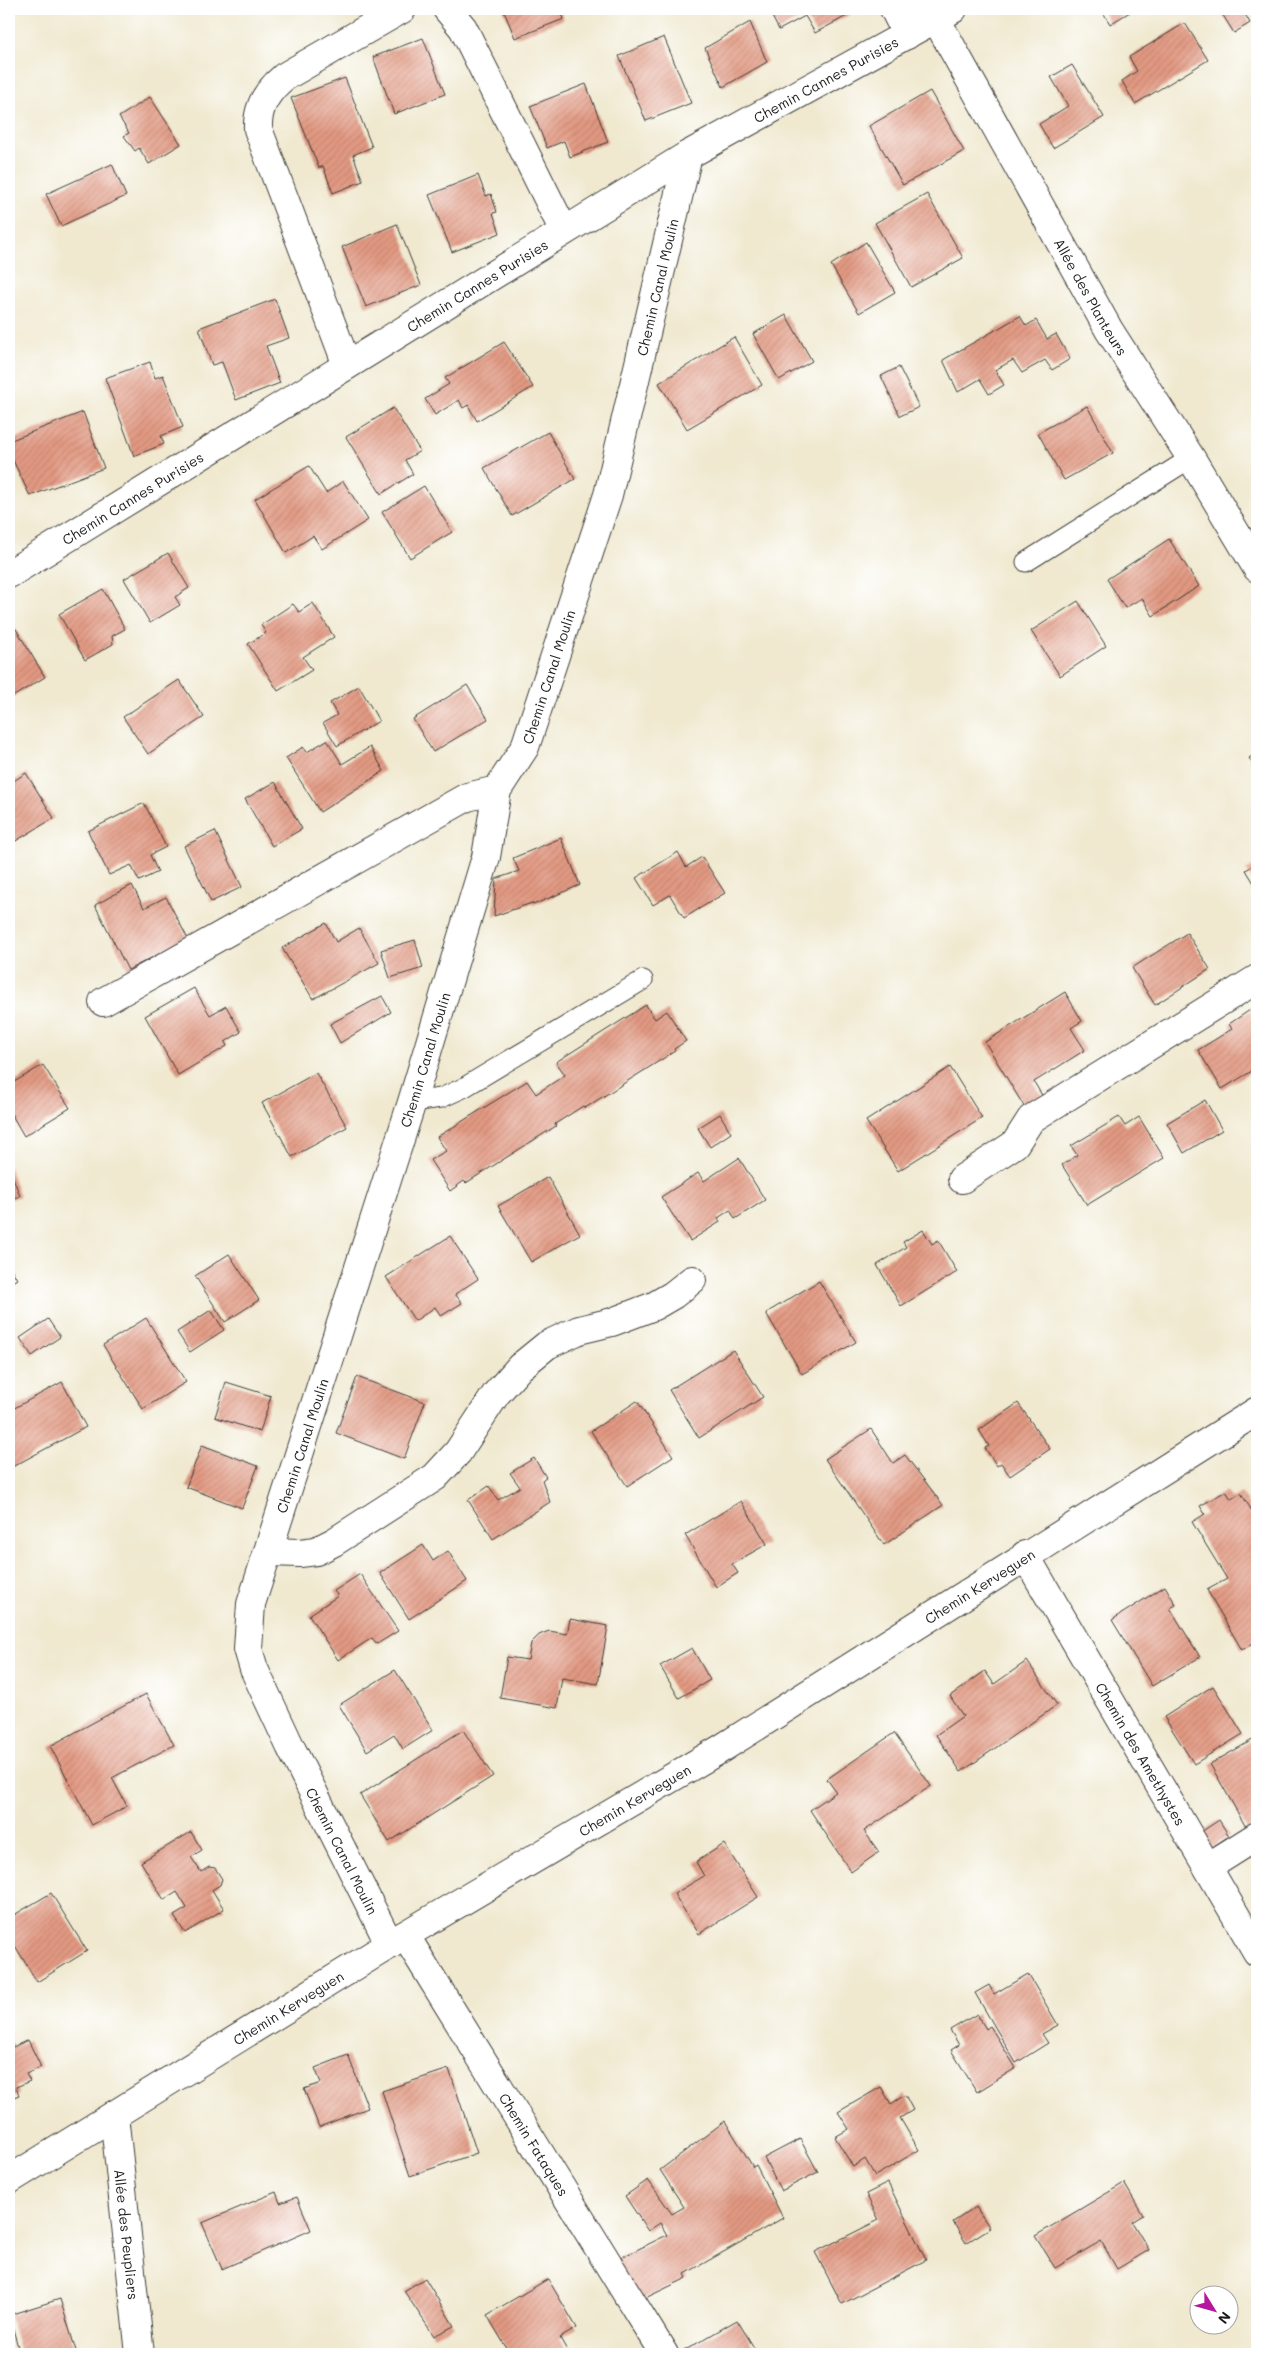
<svg xmlns="http://www.w3.org/2000/svg" width="1266" height="2363" font-family="Mali,sans-serif">
  <defs>
    <pattern id="building-hatch" width="6" height="6" patternUnits="userSpaceOnUse" patternTransform="scale(1.25)"><rect width="6" height="6" fill="#e29982"/><path d="M-1 1l2-2M0 6l6-6M5 7l2-2" fill="none" stroke="#c18370"/></pattern>
  </defs>
  <rect width="100%" height="100%" fill="#fff"/>
  <filter id="ink" filterUnits="userSpaceOnUse"><feTurbulence type="fractalNoise" baseFrequency=".02" numOctaves="2"/><feDisplacementMap in="SourceGraphic" scale="10" xChannelSelector="R" yChannelSelector="G"/><feConvolveMatrix kernelMatrix="1 2 1 2 8 2 1 2 1" color-interpolation-filters="sRGB"/></filter>
  <filter id="wash" filterUnits="userSpaceOnUse"><feTurbulence type="fractalNoise" baseFrequency=".0096" numOctaves="4" result="noise"/><feDisplacementMap in="SourceGraphic" scale="20" xChannelSelector="R" yChannelSelector="G"/><feGaussianBlur stdDeviation="1.12" result="paint"/><feColorMatrix in="noise" values="0 0 0 0 0 0 0 0 0 0 0 0 0 0 0 0 0 1.4 0 .05"/><feComposite in="paint" operator="in"/></filter>
  <g filter="url(#wash)">
    <rect width="100%" height="100%" fill="#f0e9d0"/>
    <g id="blocks">
      <path fill="url(#building-hatch)" d="M503 9H560L564 19 515 38Z
        M768 9H860L815 33 805 16 779 30Z
        M1101 9H1135L1110 24Z
        M1219 9H1242L1250 23 1234 33Z
        M750 22 767 62 723 87 705 48Z
        M1185 23 1208 60 1135 104 1122 81 1137 71 1129 57Z
        M664 37 691 103 646 121 619 56Z
        M423 38 445 94 394 114 373 57Z
        M1072 65 1104 117 1053 148 1039 124 1068 106 1051 77Z
        M345 78 372 147 353 155 363 181 333 193 323 166 319 168 291 98Z
        M586 84 608 142 570 157 564 141 547 148 530 106Z
        M930 91 964 151 903 185 869 126Z
        M150 97 181 144 149 164 139 148 135 151 124 136 129 133 119 117Z
        M112 164 126 196 61 226 46 194Z
        M478 175 486 196 491 194 497 212 493 213 500 233 452 252 429 195Z
        M927 194 963 258 911 287 875 223Z
        M397 224 421 285 366 307 342 247Z
        M866 242 895 292 859 313 831 265Z
        M275 299 289 338 266 346 280 383 236 400 222 362 212 365 199 328Z
        M786 315 812 361 779 380 753 334Z
        M1020 316 1026 326 1036 320 1047 339 1056 334 1070 359 1052 370 1045 360 1022 373 1013 360 995 370 1004 385 989 394 980 379 958 392 943 360Z
        M734 337 762 385 687 429 659 383Z
        M504 342 533 387 477 421 468 405 463 408 459 400 435 415 425 399 449 384 445 378Z
        M150 362 155 378 163 375 183 427 161 436 164 444 134 456 105 378Z
        M899 367 919 407 900 416 881 376Z
        M1087 406 1113 453 1064 480 1038 433Z
        M393 408 420 451 405 460 413 474 381 494 346 437Z
        M83 412 104 468 30 496 9 452V441Z
        M548 432 575 479 512 516 484 468Z
        M309 466 326 493 343 481 368 520 322 549 313 536 286 553 255 499Z
        M424 486 452 532 410 558 382 512Z
        M1169 539 1199 586 1153 616 1142 598 1125 608 1107 579Z
        M168 553 189 588 175 597 180 605 150 623 124 579Z
        M103 589 125 629 112 636 113 644 85 660 59 614Z
        M1078 601 1106 646 1060 676 1031 631Z
        M313 603 334 637 303 657 312 670 278 691 248 644 266 633 261 625 293 604 299 612Z
        M16 629 45 677 9 699V633Z
        M179 680 204 717 148 754 123 717Z
        M467 685 488 719 433 752 413 719Z
        M359 686 379 721 337 746 323 723 337 715 330 703Z
        M327 740 342 764 370 747 384 771 320 812 286 758 303 747 307 752Z
        M1257 753V771L1249 758Z
        M26 773 54 818 9 845V784Z
        M275 782 302 829 272 846 245 799Z
        M144 803 166 847 150 855 158 872 139 881 131 865 109 875 88 831Z
        M215 831 242 887 211 902 184 846Z
        M561 838 580 885 533 905 532 903 494 916 496 879 519 871 513 858Z
        M678 852 686 867 702 857 725 893 684 918 670 895 653 905 636 878Z
        M1257 863V888L1246 870Z
        M132 885 144 908 166 897 188 939 128 970 95 905Z
        M326 923 336 942 359 928 379 963 313 999 282 948Z
        M1187 933 1210 969 1155 1005 1132 968Z
        M415 940 423 968 390 978 381 950Z
        M194 988 210 1015 226 1006 241 1032 225 1042 227 1046 178 1075 145 1016Z
        M1065 992 1082 1021 1071 1028 1085 1050 1034 1082 1043 1097 1025 1108 985 1042Z
        M382 996 391 1012 340 1043 330 1024Z
        M646 1005 655 1019 667 1011 686 1041 674 1049 675 1051 585 1108 583 1106 555 1124 556 1126 466 1183 464 1181 450 1191 430 1160 446 1151 437 1137 527 1081 536 1094 565 1075 556 1062Z
        M1250 1010 1253 1016 1257 1014V1068L1222 1089 1198 1050 1232 1029 1229 1024Z
        M43 1065 70 1108 24 1136 9 1110V1085Z
        M950 1067 982 1118 898 1171 866 1121Z
        M316 1073 347 1127 292 1157 262 1103Z
        M1205 1100 1222 1130 1184 1153 1167 1123Z
        M720 1114 731 1133 710 1147 698 1128Z
        M1119 1117 1125 1126 1139 1117 1164 1158 1087 1205 1062 1165 1077 1155 1071 1146Z
        M739 1158 765 1200 735 1219 730 1210 718 1218 720 1222 690 1241 661 1197 698 1173 704 1181Z
        M9 1167 20 1196 9 1200Z
        M548 1177 580 1234 531 1262 498 1206Z
        M923 1230 932 1244 938 1240 957 1272 901 1306 877 1265 906 1247 903 1242Z
        M450 1236 478 1279 455 1294 462 1303 441 1316 435 1307 415 1321 386 1277Z
        M229 1254 259 1300 225 1322 195 1276Z
        M9 1265 17 1279 9 1284Z
        M819 1281 856 1342 802 1374 766 1313Z
        M211 1310 224 1330 190 1352 177 1332Z
        M146 1318 186 1382 143 1409 103 1345Z
        M48 1319 60 1337 32 1356 20 1338Z
        M9 1345 15 1355 9 1359Z
        M733 1350 763 1397 699 1438 669 1390Z
        M357 1377 425 1402 404 1459 336 1433Z
        M62 1382 86 1427 12 1467 9 1462V1411Z
        M226 1382 271 1396 260 1432 215 1417Z
        M637 1401 673 1456 627 1486 591 1431Z
        M1018 1403 1050 1449 1010 1476 1001 1463 997 1466 985 1448 989 1446 979 1430Z
        M871 1429 893 1463 905 1455 943 1505 884 1545 825 1459Z
        M202 1445 258 1466 242 1508 186 1487Z
        M534 1458 546 1477 542 1480 550 1502 493 1539 468 1500 489 1486 498 1500 520 1487 510 1473Z
        M1226 1491 1231 1499 1241 1493 1257 1519V1641L1242 1650 1207 1590 1227 1579 1192 1522 1205 1514 1200 1506Z
        M741 1501 767 1544 732 1564 738 1573 716 1587 685 1535Z
        M423 1545 433 1561 448 1551 467 1581 409 1619 380 1573Z
        M360 1574 398 1631 377 1644 372 1638 338 1660 309 1615 338 1596 334 1591Z
        M1165 1586 1176 1605 1170 1608 1200 1657 1152 1686 1112 1620Z
        M570 1619 608 1626 598 1684 562 1678 557 1708 500 1698 507 1657 528 1660 531 1643 539 1635 549 1631 567 1634Z
        M692 1648 710 1680 679 1698 660 1666Z
        M1027 1661 1057 1705 961 1772 936 1735 963 1716 950 1696 985 1671 994 1684Z
        M395 1670 433 1730 403 1749 394 1734 367 1751 339 1705Z
        M1213 1686 1243 1734 1194 1764 1164 1717Z
        M146 1694 174 1745 112 1778 127 1806 92 1825 50 1746Z
        M463 1730 493 1776 389 1842 360 1795Z
        M894 1733 931 1786 864 1831 879 1852 851 1872 810 1810 836 1792 827 1779Z
        M1256 1738 1257 1823 1247 1829 1210 1764Z
        M1219 1820 1229 1836 1211 1848 1201 1832Z
        M191 1832 202 1850 191 1857 201 1872 209 1867 215 1868 222 1879 220 1885 212 1890 224 1909 185 1933 174 1916 187 1908 177 1892 164 1900 141 1862Z
        M724 1844 758 1897 699 1934 674 1894 704 1876 696 1862Z
        M1257 1881V1894L1251 1885Z
        M51 1893 87 1951 37 1982 9 1936V1918Z
        M1028 1974 1058 2025 1042 2034 1048 2043 1016 2063 975 1993 989 1985 994 1994Z
        M977 2014 986 2029 990 2026 1016 2068 977 2092 951 2050 959 2045 950 2030Z
        M9 2038 13 2047 28 2040 41 2067 26 2074 30 2081 16 2087 19 2095 9 2099Z
        M348 2055 368 2108 319 2127 304 2089 321 2083 315 2068Z
        M449 2069 477 2153 410 2176 382 2091Z
        M881 2087 891 2104 905 2095 913 2110 900 2118 919 2150 875 2176 865 2159 853 2167 835 2137 849 2129 838 2112Z
        M725 2121 753 2167 756 2165 783 2218 685 2274 687 2278 637 2302 616 2260 667 2235 660 2223 648 2231 625 2196 648 2180 672 2214 684 2207 660 2170Z
        M800 2139 818 2172 781 2191 764 2158Z
        M888 2183 926 2260 842 2304 815 2252 879 2220 866 2194Z
        M1124 2183 1143 2215 1132 2222 1149 2250 1117 2269 1101 2241 1055 2268 1035 2236Z
        M276 2192 280 2203 297 2197 311 2230 222 2269 202 2223Z
        M976 2207 990 2228 966 2243 953 2222Z
        M425 2278 454 2326 434 2336 404 2291Z
        M548 2279 577 2328 560 2338 569 2354H510L487 2315Z
        M60 2299 77 2354H20L9 2315Z
        M737 2320 758 2354H683L682 2352Z"/>
    </g>
  </g>
  <g filter="url(#ink)">
    <use href="#blocks" fill-opacity="0" stroke="#3c3b37" stroke-width="1"/>
    <g fill="none" stroke-linecap="round" stroke-linejoin="round">
      <g stroke="#3c3b37" stroke-width="21">
        <path id="lane" d="M1026 562 1191 458
          M412 1102 441 1098 463 1088 643 980"/>
      </g>
      <g stroke="#3c3b37" stroke-width="30">
        <g id="street">
          <path d="M447 9 463 28 564 231"/>
          <path d="M894 9 907 35"/>
          <path id="s1" d="M936 19 1109 330 1191 458 1257 568"/>
          <path d="M347 365 258 129C257 107 267 91 284 77L402 9"/>
          <path id="s2" d="M9 574 688 155 953 9"/>
          <path d="M103 1002 467 797 497 790"/>
          <path d="M962 1179 1015 1144 1031 1119 1257 979"/>
          <path d="M268 1552 300 1553 316 1551 334 1542 435 1477 458 1452 496 1394 520 1367 547 1345 579 1330 612 1322 654 1306 673 1295 692 1280"/>
          <path id="s3" d="M1025 1555 1257 1952"/>
          <path d="M1208 1867 1257 1836"/>
          <path id="s4" d="M405 1935 664 2354"/>
          <path id="s5" d="M390 1945 290 1746 254 1669 248 1649 251 1604 412 1102 486 857 497 790 525 747 608 495 688 155"/>
          <path id="s6" d="M114 2115 140 2354"/>
          <path id="s7" d="M9 2180 405 1935 719 1750 1257 1411"/>
        </g>
      </g>
      <use href="#lane" stroke="#fff" stroke-width="19"/>
      <use href="#street" stroke="#fff" stroke-width="28"/>
    </g>
  </g>
  <g text-anchor="middle" dominant-baseline="central" stroke-width="4.5" stroke-linejoin="round" paint-order="stroke">
    <g font-size="14" fill="#1c1c1c" stroke="#fff">
      <text stroke="none"><textPath href="#s2" startOffset="955">Chemin Cannes Purisies</textPath></text>
      <text stroke="none"><textPath href="#s2" startOffset="550">Chemin Cannes Purisies</textPath></text>
      <text stroke="none"><textPath href="#s5" startOffset="1755">Chemin Canal Moulin</textPath></text>
      <text stroke="none"><textPath href="#s1" startOffset="318">Allée des Planteurs</textPath></text>
      <text stroke="none"><textPath href="#s2" startOffset="145">Chemin Cannes Purisies</textPath></text>
      <text stroke="none"><textPath href="#s5" startOffset="1350">Chemin Canal Moulin</textPath></text>
      <text stroke="none"><textPath href="#s5" startOffset="945">Chemin Canal Moulin</textPath></text>
      <text stroke="none"><textPath href="#s5" startOffset="540">Chemin Canal Moulin</textPath></text>
      <text stroke="none"><textPath href="#s7" startOffset="1138">Chemin Kerveguen</textPath></text>
      <text stroke="none"><textPath href="#s3" startOffset="230">Chemin des Amethystes</textPath></text>
      <text stroke="none"><textPath href="#s7" startOffset="732">Chemin Kerveguen</textPath></text>
      <text transform="translate(342 1851) rotate(63)">Chemin Canal Moulin</text>
      <text stroke="none"><textPath href="#s7" startOffset="328">Chemin Kerveguen</textPath></text>
      <text stroke="none"><textPath href="#s4" startOffset="246">Chemin Fataques</textPath></text>
      <text stroke="none"><textPath href="#s6" startOffset="120">Allée des Peupliers</textPath></text>
    </g>
  </g>
  <rect width="1266" height="2363" fill="none" stroke="#fff" stroke-width="30"/>
  <g transform="translate(1214 2310) rotate(127)"><circle r="24" fill="#ffffff" stroke="#a4a4a4"/>
  <path d="M0-4L9 19L0 12L-9 19Z" fill="#b5179e"/>
  <text y="-8" font-size="14" font-weight="bold" text-anchor="middle" fill="#1c1c1c">N</text>
  </g>
</svg>
